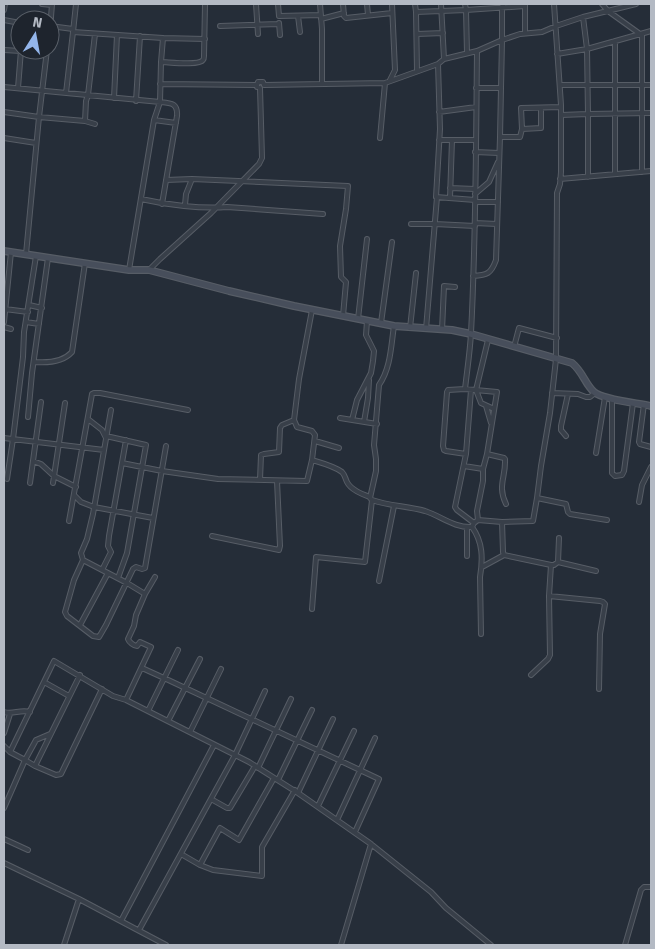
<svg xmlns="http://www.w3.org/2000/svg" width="655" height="949" font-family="'Fira Sans',sans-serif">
  <rect width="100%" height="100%" fill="#252d38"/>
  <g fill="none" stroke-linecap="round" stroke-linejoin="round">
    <g stroke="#575d66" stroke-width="6">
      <path id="street" d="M42 4 52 5
        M76 4 73 32 163 38 161 62 160 102 154 120 129 270
        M256 4 258 34
        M278 4 279 16
        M320 4 322 29V84
        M343 4 344 16 346 18 392 13
        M367 4 368 15
        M415 4 416 12 466 10 465 4
        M441 4 444 59 477 51C476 145 476 239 471 333 470 352 467 371 465 389L497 392 487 454 483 469V481L477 511 478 520
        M525 4V33
        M554 4 561 105V172L560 184 557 193 556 359 550 413 541 466 537 498 566 504 568 512 570 514 607 520
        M602 4 608 11 640 34
        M4 10 5 4
        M416 12 417 71
        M279 16 321 15
        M298 16 300 32
        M583 17 587 49 651 31
        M321 19 344 13
        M4 20 20 23
        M279 23 280 35
        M50 26 73 29
        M220 26 279 24
        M50 30 52 4
        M417 34 443 33
        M163 38 205 39
        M4 50 21 51
        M477 51 502 40V7L503 4
        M467 53 466 10 525 6
        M557 54 587 49 588 114 561 115
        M444 59 438 64 440 129 436 197 475 200
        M161 62C168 62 199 66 203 60 204 59 204 57 204 56L205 4
        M390 80 395 70 392 4
        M160 84 257 85V87
        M257 85 258 82H263L264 85 385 83 438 64
        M560 85H651
        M4 87 160 102C171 103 178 103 177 116L162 204
        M18 88 21 50
        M476 88H500
        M66 93 73 32
        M114 98 117 35
        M136 101 140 36
        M4 112 39 117 85 121 95 124
        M439 112 476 107
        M154 120 176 123
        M85 121 86 101 88 95 95 34
        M522 129 541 128V108
        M500 137H520L522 129 521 108 561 107
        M4 138 36 143
        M380 138 385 83
        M439 140H476
        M475 152 499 153
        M642 172V34
        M615 174V41
        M588 177V114L651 113
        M560 179 651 171
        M166 180 192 179 348 186 346 209 340 246 341 277 346 282 343 316
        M450 188 475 189
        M475 194 489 182 498 162
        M450 198 452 140
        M141 199C167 205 201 209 227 207L323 214
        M475 202H498
        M185 205 186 194 192 179
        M475 223 497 224
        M411 224H435L475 226
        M26 254 39 117 47 50
        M149 270 160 259 211 213 259 164 262 158 260 88
        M473 276C487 275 491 274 496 260L500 137 502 40 520 34 542 32 556 26 583 17 636 4
        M29 305 42 308
        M5 309 28 312
        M358 319 367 239
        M4 322 11 252
        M26 322 39 324
        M381 323 392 242
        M394 326C391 345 391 368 379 385L374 445 376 459V471L370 498 372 500C389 506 407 506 425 511 441 516 454 528 472 527L474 523 478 520 502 522 503 552 504 555 551 565 549 596 550 655 548 659 531 675
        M4 327 11 329
        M410 328 416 273
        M426 329 437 197
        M442 330 444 286 455 287
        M488 340 476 390 481 403 494 409
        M514 347 519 328 557 338
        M34 362C46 363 63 362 72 352L85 263
        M465 389 448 390 447 392 443 446 444 450 446 451 466 454
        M471 390 466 454 455 507 457 510 474 523
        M552 393 578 394 586 397H590L595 393
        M612 399V473L615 476 622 475 624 471 633 403
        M644 404 639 442 640 444 651 447
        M486 406 491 423
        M28 417 32 373 48 258
        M340 418 377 424
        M88 419 102 430 106 438
        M352 420 357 400 371 373 373 361 374 351 366 335 367 321
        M364 422 368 398 369 380
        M106 436 146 445 127 553 118 578
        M566 436 561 430V426L568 394
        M4 438 104 450
        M315 441 339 448
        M596 453 605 397
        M487 454 504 458 505 459C506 478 497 485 506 504
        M312 460C322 463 334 466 342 472 345 475 345 478 347 482 351 490 362 494 370 497
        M33 461 41 464 54 476 76 487
        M122 463 162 471 218 479 307 481 312 460 315 435 312 431 297 427 294 420 299 379 312 310
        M464 466 483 469
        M7 479 13 439 23 357 24 332 36 256
        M260 480 261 455 264 454 279 452 280 428 282 425 294 420
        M30 483 41 402
        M53 483 65 403
        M74 495 81 502 94 507 153 518
        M639 502 642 485 651 467
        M69 521 92 394 94 393H100L188 410
        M502 522 533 521 537 498
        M472 527C483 542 483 559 480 577L481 634
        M212 536 279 550 280 546 277 481
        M467 556V528
        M83 560 81 553 87 539 93 514 111 410
        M558 562 596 571
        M551 565H554L558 562 559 538
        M482 567 504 555
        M102 570 111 552 108 546 109 536 126 440
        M379 581 394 506
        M145 594 127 583 83 560 74 580 65 612 67 616 93 636 99 637 106 625 133 569 136 567 142 569 145 568 166 446
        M549 596 600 601 603 602 605 604 600 634 599 689
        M312 609 316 557 365 562 372 500
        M80 625 108 573
        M142 668 164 678 379 779 355 832
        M44 682 69 696
        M126 700 249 762 298 793 371 844 431 892 446 908 491 945
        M148 711 178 650
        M4 712C13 715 20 709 30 712
        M168 721 200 659
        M190 732 221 669
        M4 733 10 714
        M50 734 36 740 25 760 35 766 80 675
        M4 746 10 752
        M35 766 56 775 61 774 102 689
        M258 768 291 699
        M274 778 239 840 220 828 200 865 213 870 262 876V847L295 790
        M278 780 312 710
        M298 793 333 719
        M211 799 227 808H230L255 766
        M318 806 354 731
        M4 808 25 760 10 752 54 661 113 696 126 700 151 647 140 642 137 646C134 646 129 642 128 639L134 626 136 615 145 594 155 577
        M337 820 375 738
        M4 839 28 850
        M181 854 200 865
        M4 863 79 899 166 945
        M121 921 214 745
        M139 930 235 755 265 691
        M64 945 79 899
        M341 945 371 844
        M625 945 641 890 644 887H651"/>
    </g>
    <g stroke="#575d66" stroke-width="8">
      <path id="secondary" d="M4 251 129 270H149L229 291 294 306 394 326 452 330 471 334 572 363C583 372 585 384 594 392 603 400 638 403 651 406"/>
    </g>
    <use href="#street" stroke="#383f49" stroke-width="4"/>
    <use href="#secondary" stroke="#474e5b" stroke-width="5.5"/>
  </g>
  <rect width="655" height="949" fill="none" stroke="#b4bac4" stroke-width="10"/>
  <g transform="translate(35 35) rotate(11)"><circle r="24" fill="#1e242d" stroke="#5a6069"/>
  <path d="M0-4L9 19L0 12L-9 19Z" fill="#93b5ea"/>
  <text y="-8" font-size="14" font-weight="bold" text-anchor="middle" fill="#b4bac4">N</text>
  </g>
</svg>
